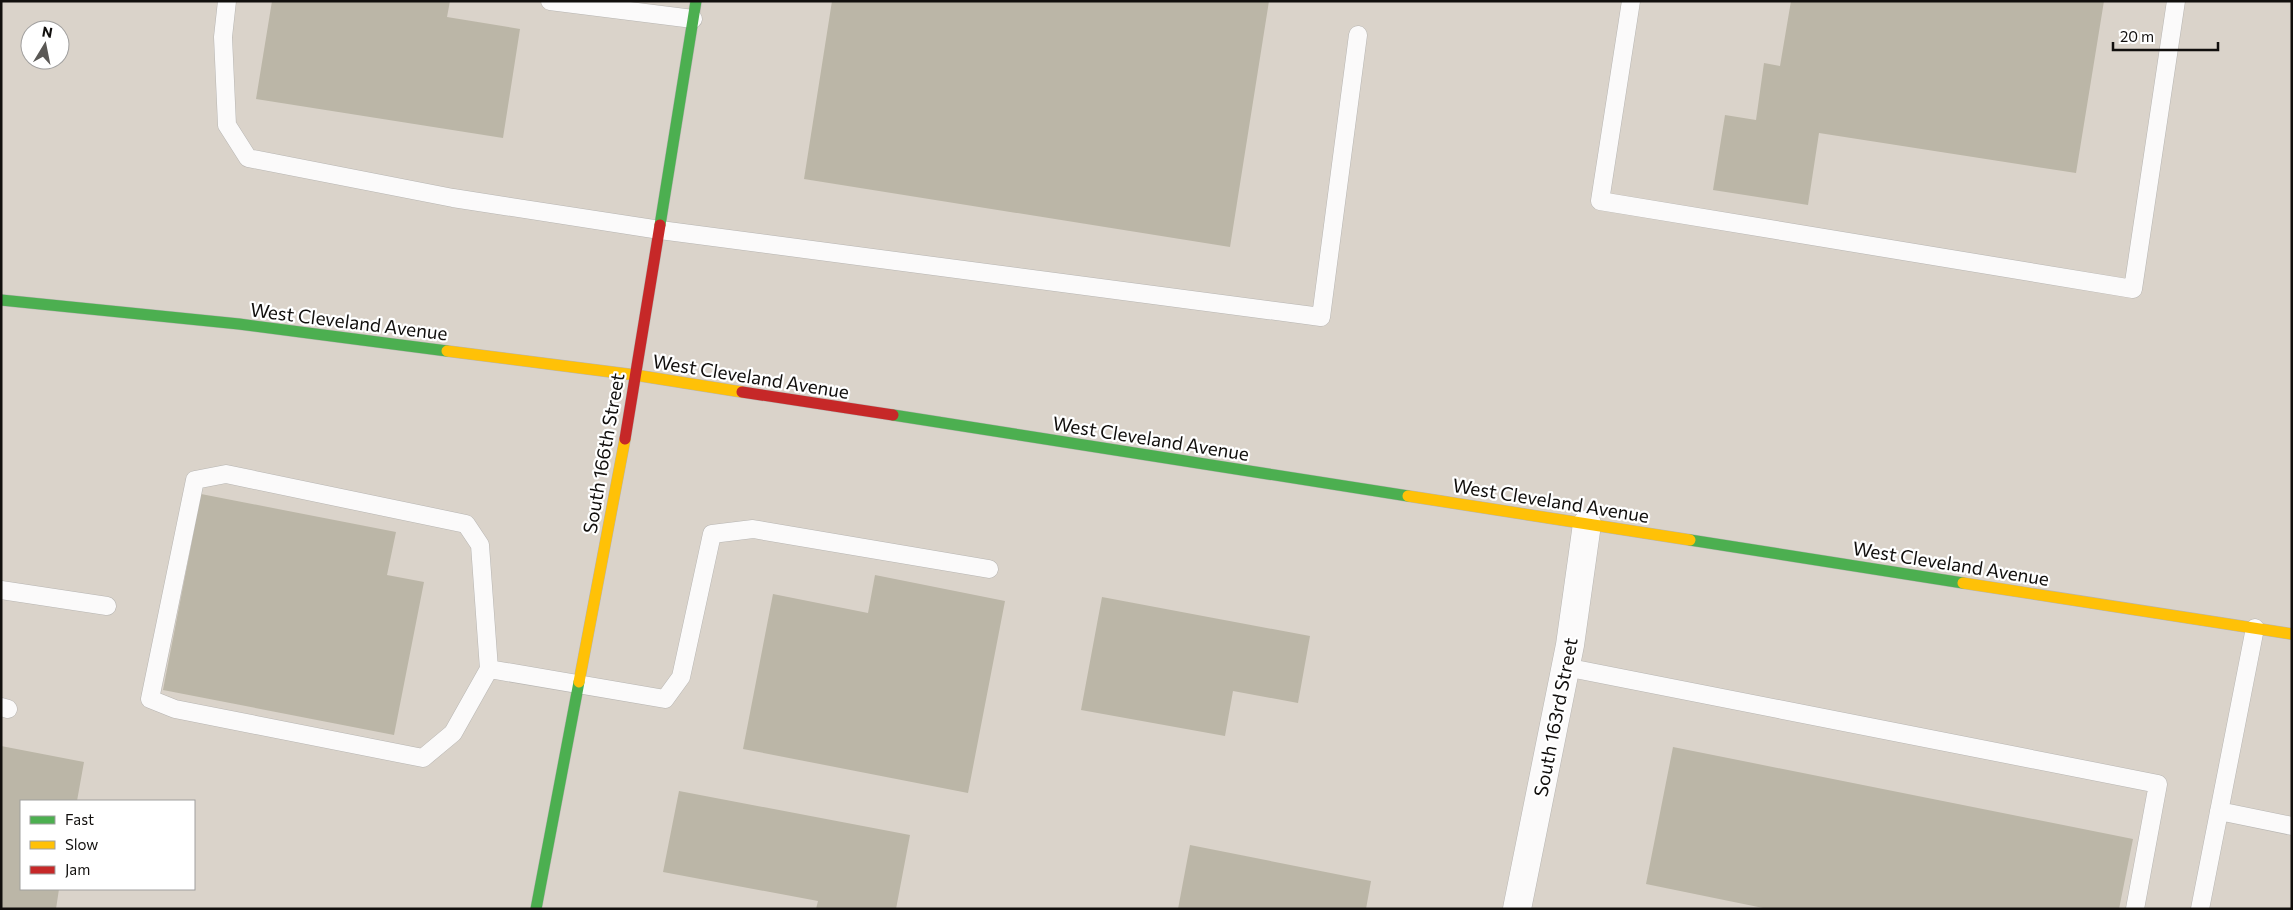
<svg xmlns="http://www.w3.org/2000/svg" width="2293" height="910" font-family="Commissioner,sans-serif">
  <rect width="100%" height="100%" fill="#e3e0dc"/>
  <path fill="#dad3ca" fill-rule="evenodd" d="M1 1H2292V909H1ZM30 30H60V60H30ZM21 801H194V889H21Z"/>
  <path fill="#bbb6a7" d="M272 1H450L447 17 520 29 503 138 256 99Z
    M832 1H1269L1230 247 804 179Z
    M1791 1H2104L2076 173 1819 133 1808 205 1713 190 1725 115 1756 120 1764 63 1780 66Z
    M201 494 396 532 387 575 424 582 394 735 163 690Z
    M875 575 1005 601 968 793 743 749 773 594 868 613Z
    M1102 597 1310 636 1298 703 1233 691 1225 736 1081 710Z
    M1 746 84 762 77 801H21V889H59L56 909H1Z
    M1673 747 2133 839 2119 909H1768L1646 884Z
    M679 791 910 835 896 909H816L818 901 663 872Z
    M1190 845 1371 881 1366 909H1178Z"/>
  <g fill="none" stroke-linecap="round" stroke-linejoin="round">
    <g stroke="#b7b5b2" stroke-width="19">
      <path id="lane" d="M227 1 223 37 227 125 248 158 453 198 660 230 1321 317 1358 35
        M550 1 693 19
        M1631 1 1600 201 2133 289 2176 1
        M1 590 107 606
        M1565 667 2158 784 2135 909
        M489 669 453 733 423 758 175 709 150 699 195 480 226 474 466 524 480 545 489 669 665 699 681 677 712 534 753 529 989 569
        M1 707 8 709
        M2219 811 2292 826
        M2200 909 2255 628"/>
    </g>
    <g stroke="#b7b5b2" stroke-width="29">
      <path id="street" d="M1517 909 1570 645 1587 524"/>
    </g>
    <g stroke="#b7b5b2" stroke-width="12">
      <path id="fast" d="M660 225 696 1
        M1 300 239 324 447 351
        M893 415 1408 496
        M1690 540 1963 583
        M536 909 579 682"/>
    </g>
    <g stroke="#b7b5b2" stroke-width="12">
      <path id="slow" d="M447 351 635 375 742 392
        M1408 496 1690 540
        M1963 583 2292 634
        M579 682 625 439"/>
    </g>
    <g stroke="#b7b5b2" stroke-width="12">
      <path id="jam" d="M742 392 893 415
        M625 439 660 225"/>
    </g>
    <use href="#lane" stroke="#fbfafa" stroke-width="18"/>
    <use href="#street" stroke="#fbfafa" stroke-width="28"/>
    <use href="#fast" stroke="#4caf50" stroke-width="11"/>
    <use href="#slow" stroke="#ffc107" stroke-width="11"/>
    <use href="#jam" stroke="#c62828" stroke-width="11"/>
  </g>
  <g text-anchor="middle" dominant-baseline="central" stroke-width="4.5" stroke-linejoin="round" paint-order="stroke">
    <g font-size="19" fill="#110f0d" stroke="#fff">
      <text transform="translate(349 321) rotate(7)">West Cleveland Avenue</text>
      <text transform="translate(751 376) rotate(9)">West Cleveland Avenue</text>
      <text transform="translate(1151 438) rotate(9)">West Cleveland Avenue</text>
      <text transform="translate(603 453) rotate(-80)">South 166th Street</text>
      <text transform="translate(1551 500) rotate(9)">West Cleveland Avenue</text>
      <text transform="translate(1951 563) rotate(9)">West Cleveland Avenue</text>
      <text transform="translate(1555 717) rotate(-79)">South 163rd Street</text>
    </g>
  </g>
  <rect width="2293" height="910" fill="none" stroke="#110f0d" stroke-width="5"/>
  <rect x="20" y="800" width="175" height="90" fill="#ffffff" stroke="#a09f9e"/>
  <rect x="30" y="816" width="25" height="8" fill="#4caf50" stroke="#a09f9e"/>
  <text x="65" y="825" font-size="15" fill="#110f0d">Fast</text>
  <rect x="30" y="841" width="25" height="8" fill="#ffc107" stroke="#a09f9e"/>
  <text x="65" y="850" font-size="15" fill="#110f0d">Slow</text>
  <rect x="30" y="866" width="25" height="8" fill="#c62828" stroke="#a09f9e"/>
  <text x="65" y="875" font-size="15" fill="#110f0d">Jam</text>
  <g transform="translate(45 45) rotate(10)"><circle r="24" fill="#ffffff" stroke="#a09f9e"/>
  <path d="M0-4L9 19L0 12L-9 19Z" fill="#5a5855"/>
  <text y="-8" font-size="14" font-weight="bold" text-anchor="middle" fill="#110f0d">N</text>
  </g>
  <path d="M2113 42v8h105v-8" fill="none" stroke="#110f0d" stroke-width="2.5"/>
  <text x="2120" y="42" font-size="15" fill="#110f0d" stroke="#ffffff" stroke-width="4" paint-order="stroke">20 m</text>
</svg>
